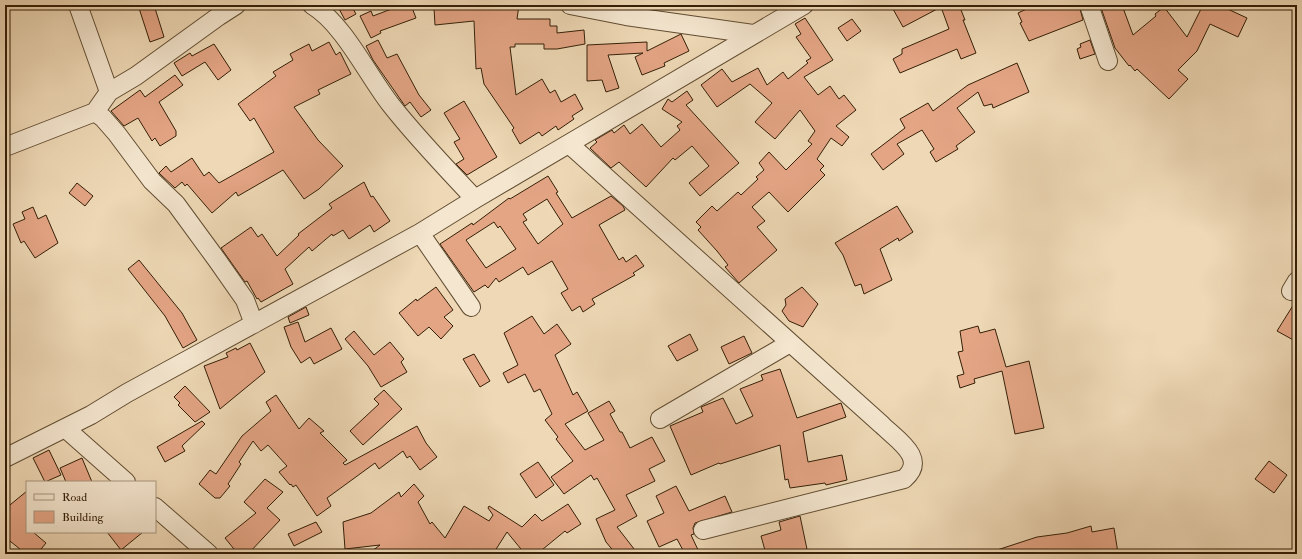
<svg xmlns="http://www.w3.org/2000/svg" width="1302" height="559" font-family="'IM FELL Double Pica',serif">
  <rect width="100%" height="100%" fill="#eed8b5"/>
  <filter id="stains"><feTurbulence type="fractalNoise" baseFrequency=".005" numOctaves="4"/><feColorMatrix values="0 0 0 0 .2 0 0 0 0 .09 0 0 0 0 .02 0 0 0 .5 -.17"/></filter>
  <radialGradient id="worn" r=".72"><stop offset=".6" stop-color="#630" stop-opacity="0"/><stop offset="1" stop-color="#630" stop-opacity=".3"/></radialGradient>
  <path fill="#e4a585" stroke="#341f07" fill-rule="evenodd" d="M138 5H154L164 37 150 42Z
    M337 5H351L356 14 345 20Z
    M402 5H411L416 18 380 31 381 33 371 38 360 16 371 11 373 16Z
    M463 5H519L517 19H550V26H557V33L584 30 585 44 557 49H544V44H515V47H510L516 95 542 79 550 93 555 90 561 102 575 94 583 109 572 116 574 119 558 130 556 126 542 136 539 132 520 144 512 130 514 128 484 84 481 68 476 69 474 21 435 25 434 8Z
    M901 5H959L965 20H963L976 53 961 59 957 49 900 73 893 59 902 54V49L949 29 941 7 903 27 893 9Z
    M1035 5H1079L1083 20 1029 41 1020 23 1022 22 1018 13Z
    M1100 5H1122L1133 35 1156 16 1155 14 1164 7 1187 37 1203 5H1219L1247 18 1238 37 1210 24 1197 51 1178 70 1188 79 1169 99 1137 69 1135 71 1130 65 1129 66 1115 48Z
    M805 18 833 60 804 77 818 95 830 86 839 99 844 95 856 110 836 126 849 137 842 146 831 138 817 159 824 166 820 170 825 175 788 212 769 192 752 207 765 221 757 227 777 250 739 283 725 267 728 265 717 251 698 230 701 227 696 222 712 206 717 211 738 192 741 195 758 179 756 177 764 170 759 163 769 152 786 170 812 144 808 141 815 131 800 110 775 139 755 122 772 103 750 84 717 107 701 85 722 69 732 82 758 68 767 85 783 72 788 79 808 63 806 61 811 58 796 37 801 34 795 24Z
    M852 19 861 31 847 41 838 28Z
    M681 34 689 51 664 63 665 66 642 75 635 57 643 53 608 55 619 88 606 92 602 80 587 81V45L647 42V51Z
    M378 40 387 58 397 54 419 95 431 110 421 117 410 102 405 106 373 60 366 46Z
    M1090 40 1095 54 1080 59 1077 49 1081 47 1080 44Z
    M329 42 336 55 340 52 351 74 318 90 320 94 294 107 318 140 343 166 319 189 304 199 283 170 238 196 236 192 212 213 187 184 185 186 182 182 175 188 160 174 159 173 166 166 171 172 192 158 204 176 209 172 219 183 274 152 254 118 250 121 238 104 276 76 273 72 293 60 290 54 309 44 312 51Z
    M214 44 231 70 218 80 205 62 182 76 174 63 190 53 192 56Z
    M1017 63 1029 92 993 108 992 104 984 106 978 92 957 108 975 132 956 146 958 149 936 162 930 152 934 149 922 130 897 144 904 154 883 170 871 154 905 128 900 119 928 103 933 111 968 85Z
    M175 75 183 85 159 102 176 131V136L160 146 155 138 152 141 138 118 124 126 111 111 140 90 145 97Z
    M687 91 693 100 686 105 739 163 700 196 689 183 709 166 692 146 675 160 673 158 646 187 619 162 611 168 590 148 597 142 595 140 612 130 614 133 624 125 630 134 642 124 661 147 680 130 677 126 682 122 662 109 668 99 672 102Z
    M464 101 497 157 467 175 456 164 464 159 454 142 460 139 444 113Z
    M548 176 558 192 556 193 572 218 611 196 623 206 625 210 599 225 619 260 623 257 626 262 636 255 644 266 633 273 635 275 592 299 595 304 583 312 580 306 572 311 561 293 568 289 552 261 528 275 523 267 499 282 496 278 488 288 485 285 474 292 440 244 472 223 473 225 509 198 510 199ZM547 199 563 224 538 244 523 222 527 220 523 214ZM494 222 498 228 500 226 516 249 486 268 466 240Z
    M364 182 371 197 373 196 390 221 374 232 370 225 349 239 343 230 333 236 332 234 312 251 309 247 285 269 293 284 261 302 258 298 257 299 247 281 245 282 221 248 251 227 258 237 262 234 277 256 299 235 298 234 332 208 329 204Z
    M77 183 93 196 85 206 69 193Z
    M897 206 913 232 899 241 898 238 880 249 892 280 864 294 861 284 855 286 843 255 835 243Z
    M33 207 38 219 46 215 58 243 35 258 24 241 21 243 13 224 25 219 22 212Z
    M139 260 182 313 197 340 183 348 165 316 128 269Z
    M436 287 453 310 444 317 453 326 441 339 429 327 418 336 399 313 416 299 417 301Z
    M802 287 818 304 803 327 789 321 782 311 786 305 785 299Z
    M1297 299V342L1277 331Z
    M306 307 309 315 290 323 288 317Z
    M532 316 544 334 557 324 571 344 555 355 573 395 577 392 588 411 565 424 585 450 604 440 588 413 609 401 615 411 610 414 620 432H622L630 448 652 437 665 461 649 469 655 481 626 495 637 516 617 527 638 554H616L606 542 596 519 615 510 597 478 594 480 591 475 564 494 551 477 573 461 556 439 558 437 545 420 552 414 540 389 534 392 525 374 508 383 503 373 518 365 504 333Z
    M298 322 305 342 331 328 342 349 314 364 310 357 301 363 291 347 284 327Z
    M978 326 980 333 995 329 1006 367 1029 361 1044 428 1015 434 1002 371 974 379 975 383 960 388 957 376 964 374 958 352 963 351 960 331Z
    M354 331 374 355 390 342 404 359 401 362 407 372 381 387 368 366 345 339Z
    M690 334 698 350 677 361 668 346Z
    M744 336 752 353 729 364 721 347Z
    M250 343 265 372 220 409 204 366 228 357 226 353 236 348 237 350Z
    M474 354 490 381 480 387 463 359Z
    M780 369 797 418 841 403 846 417 803 432 808 462 842 455 847 480 826 485 825 483 790 488 788 479 785 480 780 445 720 464 719 463 691 475 670 426 703 412 701 407 723 398 736 424 753 416 740 389 763 380 761 375Z
    M185 386 210 412 195 422 178 405 180 403 174 397Z
    M384 390 402 409 363 445 350 431 379 404 374 399Z
    M276 395 299 429 309 418 324 431 320 433 347 460 343 463 345 465 417 426 426 443 437 457 420 470 410 456 407 458 403 451 379 469 375 463 327 498 331 506 317 516 296 485 293 487 291 484 290 485 279 472 287 466 268 445 261 451 253 441 239 462 241 464 228 484 230 486 220 498H215L199 484 210 470 216 474 242 436 271 411 266 402Z
    M202 421 205 424 182 446 185 451 165 462 157 447Z
    M49 450 61 475 45 482 33 458Z
    M82 458 92 482H66L60 468Z
    M1269 461 1287 475 1274 493 1255 479Z
    M538 462 554 485 536 498 520 474Z
    M265 479 283 492 267 508 280 520 248 554H238L225 538 256 513 244 502Z
    M414 484 424 496 418 502 430 524 432 522 445 538 464 506 489 521 493 515 488 508 489 506 522 527 535 514 542 521 568 504 581 524 567 533 565 531 537 554H525L507 532 493 554H368L380 545 345 549 343 522 371 513 399 492 401 497Z
    M676 486 689 511 725 496 732 512 695 523 693 528 694 534 691 535 700 554H685L677 539 659 547 647 521 664 513 656 496Z
    M27 491V532H33L46 543 37 554H26L5 537V509Z
    M800 516 808 554H766L761 536 781 530 779 522Z
    M316 522 322 532 294 546 288 534Z
    M1091 526 1092 532 1114 528 1118 553 994 554V551L1037 537 1067 533Z
    M107 532H143L121 550Z"/>
  <g fill="none" stroke-linecap="round" stroke-linejoin="round">
    <g stroke="#624d32" stroke-width="20">
      <path id="minor" d="M78 5 109 92
        M312 5C344 24 368 76 391 105 417 138 446 168 475 199
        M570 5 626 16 753 34
        M1089 5 1108 61
        M95 112 103 118 117 134 152 181 176 204 217 260 245 300 254 324
        M569 144 882 425C897 440 928 458 904 479L703 530
        M5 147 95 112 109 92 136 76 219 16 236 5
        M420 233 471 307
        M1291 291 1297 281
        M660 419 790 343
        M65 428 126 482
        M5 458 91 415 127 393 420 233 475 199 804 5
        M155 507 209 554"/>
    </g>
    <use href="#minor" stroke="#f4e6cf" stroke-width="18"/>
  </g>
  <rect width="1302" height="559" fill="none" stroke="#eed8b5" stroke-width="20"/>
  <rect x="6" y="6" width="1290" height="547" fill="none" stroke="#341f07" stroke-width="2"/>
  <rect x="10" y="10" width="1282" height="539" fill="none" stroke="#341f07"/>
  <rect x="26" y="481" width="130" height="52" fill="#f4e6cf" stroke="#a7967f"/>
  <rect x="34" y="494" width="20" height="6" fill="#f4e6cf" stroke="#a7967f"/>
  <text x="62" y="501" font-size="12" fill="#341f07">Road</text>
  <rect x="34" y="511" width="20" height="12" fill="#e4a585" stroke="#a7967f"/>
  <text x="62" y="521" font-size="12" fill="#341f07">Building</text>
  <rect width="100%" height="100%" filter="url(#stains)"/>
  <rect width="100%" height="100%" fill="url(#worn)"/>
</svg>
